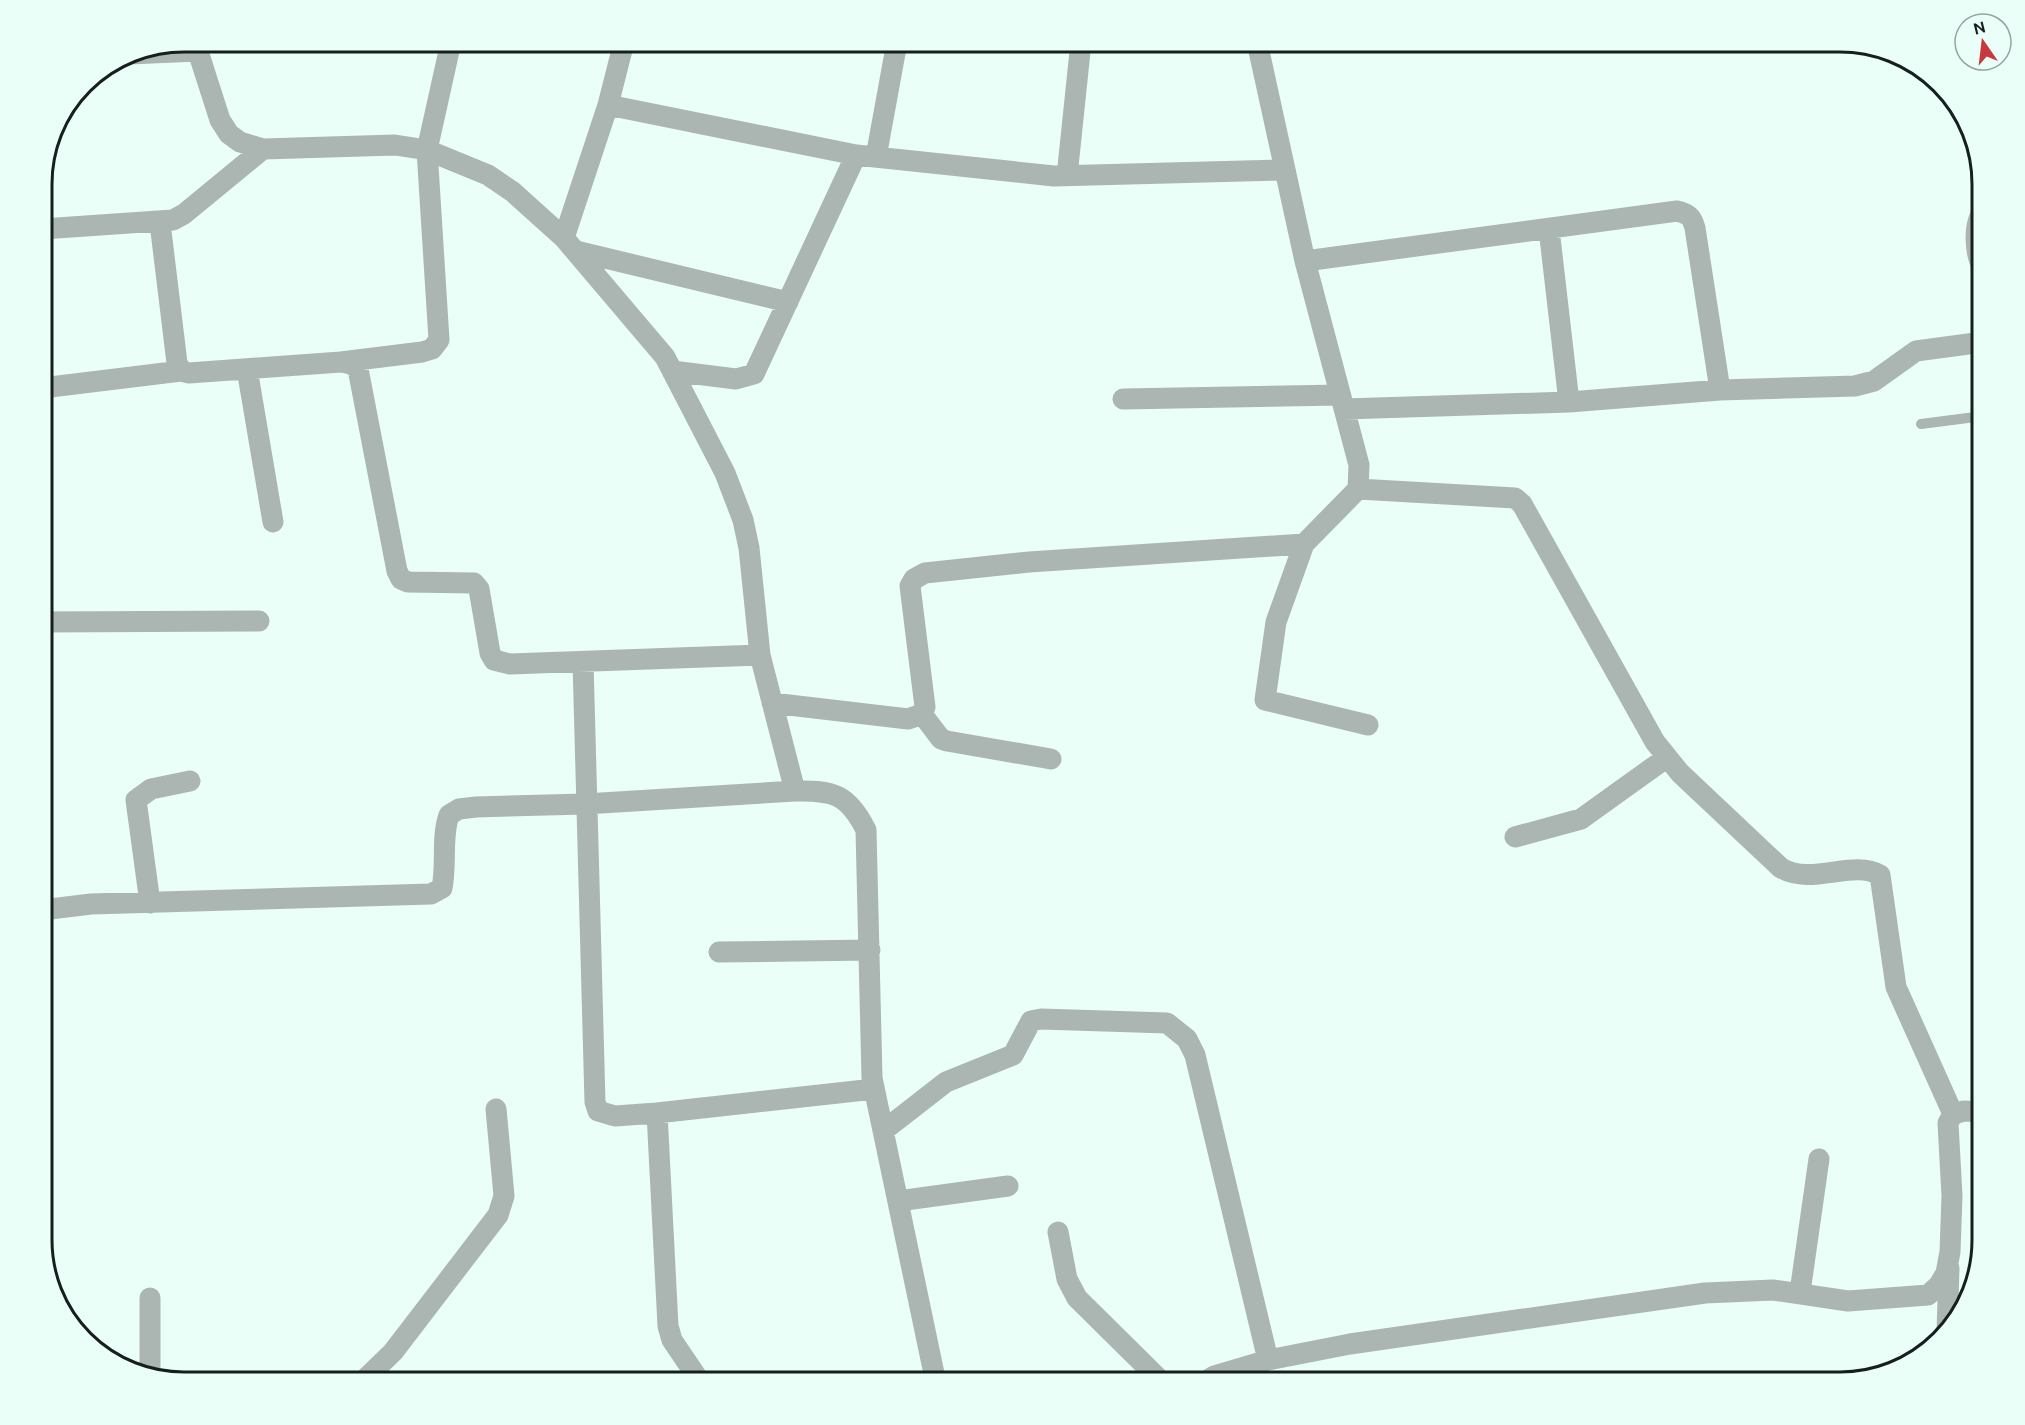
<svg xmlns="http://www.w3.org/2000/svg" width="2025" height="1425" font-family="Ubuntu,sans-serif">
  <rect width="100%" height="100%" fill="#eafff7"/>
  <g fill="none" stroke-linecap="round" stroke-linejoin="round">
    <path stroke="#abb6b2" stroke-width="10" d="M1983 205C1965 214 1968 266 1983 275
      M1921 424 1983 416"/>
    <path stroke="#abb6b2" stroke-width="21" d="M195 42 220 120 229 134 240 142 263 149 395 145 427 150 488 175 513 192 564 238 665 357 725 473 743 520 749 548 760 655 795 791
      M1257 42 1305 261 1359 465 1358 489 1304 544 1276 622 1265 700 1368 725
      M129 54 198 51
      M608 105 856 155 1054 176 1283 170
      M876 157 897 42
      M1067 176 1081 42
      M160 223 177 363 181 371 189 373 341 362 351 364 358 369 397 571 401 579 408 582 474 583 479 589 490 653 494 660 510 664 760 655
      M42 229 173 220 184 214 263 149
      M1549 229 1569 402
      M564 238 608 105 624 42
      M576 251 788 302
      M1305 261 1677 211C1689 214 1692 217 1695 228L1720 390
      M341 362 422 352 432 349 439 340 427 150 451 42
      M247 369 273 522
      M672 371 736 379 754 374 856 155
      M42 388 181 371
      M1123 399 1340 395
      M1344 409 1569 402 1720 390 1855 386 1874 381 1916 351 1983 342
      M1358 489 1515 498 1522 504 1655 742 1680 773 1781 868C1812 886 1853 859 1880 875L1896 987 1953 1114
      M42 622 259 621
      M583 662 595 1102 598 1111 615 1116 657 1113 874 1089
      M772 703 908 719 922 714 925 707 910 586 914 579 925 573 1029 562 1304 544
      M922 714 941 739 947 741 1051 759
      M1515 837 1581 819 1666 758
      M150 903 136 800 151 789 190 781
      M42 910 91 904 431 894 442 888C447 864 441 838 449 815L459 809 476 807 585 804 795 791C833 790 848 794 866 830L872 1078 936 1383
      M719 952 870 950
      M657 1113 668 1326 672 1340 701 1383
      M883 1131 946 1082 1013 1055 1031 1021 1041 1019 1167 1023 1187 1039 1195 1055 1268 1360
      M898 1201 1008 1186
      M1058 1232 1067 1279 1077 1298 1163 1383
      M1800 1292 1819 1159
      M150 1298V1371
      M1947 1333 1949 1268
      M361 1383 393 1352 498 1215 504 1196 496 1109
      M1203 1383 1214 1376 1268 1360 1350 1344 1705 1293 1773 1290 1848 1301 1928 1295 1939 1285 1946 1273 1950 1252 1952 1196 1948 1123 1953 1114 1964 1111 1983 1112"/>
  </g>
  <path d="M0 0H2025V1425H0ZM184 52H1840A132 132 0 0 1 1972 184V1240A132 132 0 0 1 1840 1372H184A132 132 0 0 1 52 1240V184A132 132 0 0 1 184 52Z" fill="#eafff7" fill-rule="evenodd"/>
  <path fill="none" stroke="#161f1c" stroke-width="3" d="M184 52H1840A132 132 0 0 1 1972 184V1240A132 132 0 0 1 1840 1372H184A132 132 0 0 1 52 1240V184A132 132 0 0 1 184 52Z"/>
  <g transform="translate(1983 42) rotate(346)"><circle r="28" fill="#eafff7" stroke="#95a59f" stroke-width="1.5"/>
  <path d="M0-4.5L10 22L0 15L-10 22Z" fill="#c83840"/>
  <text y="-9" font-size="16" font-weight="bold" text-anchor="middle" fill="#161f1c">N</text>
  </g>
</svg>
